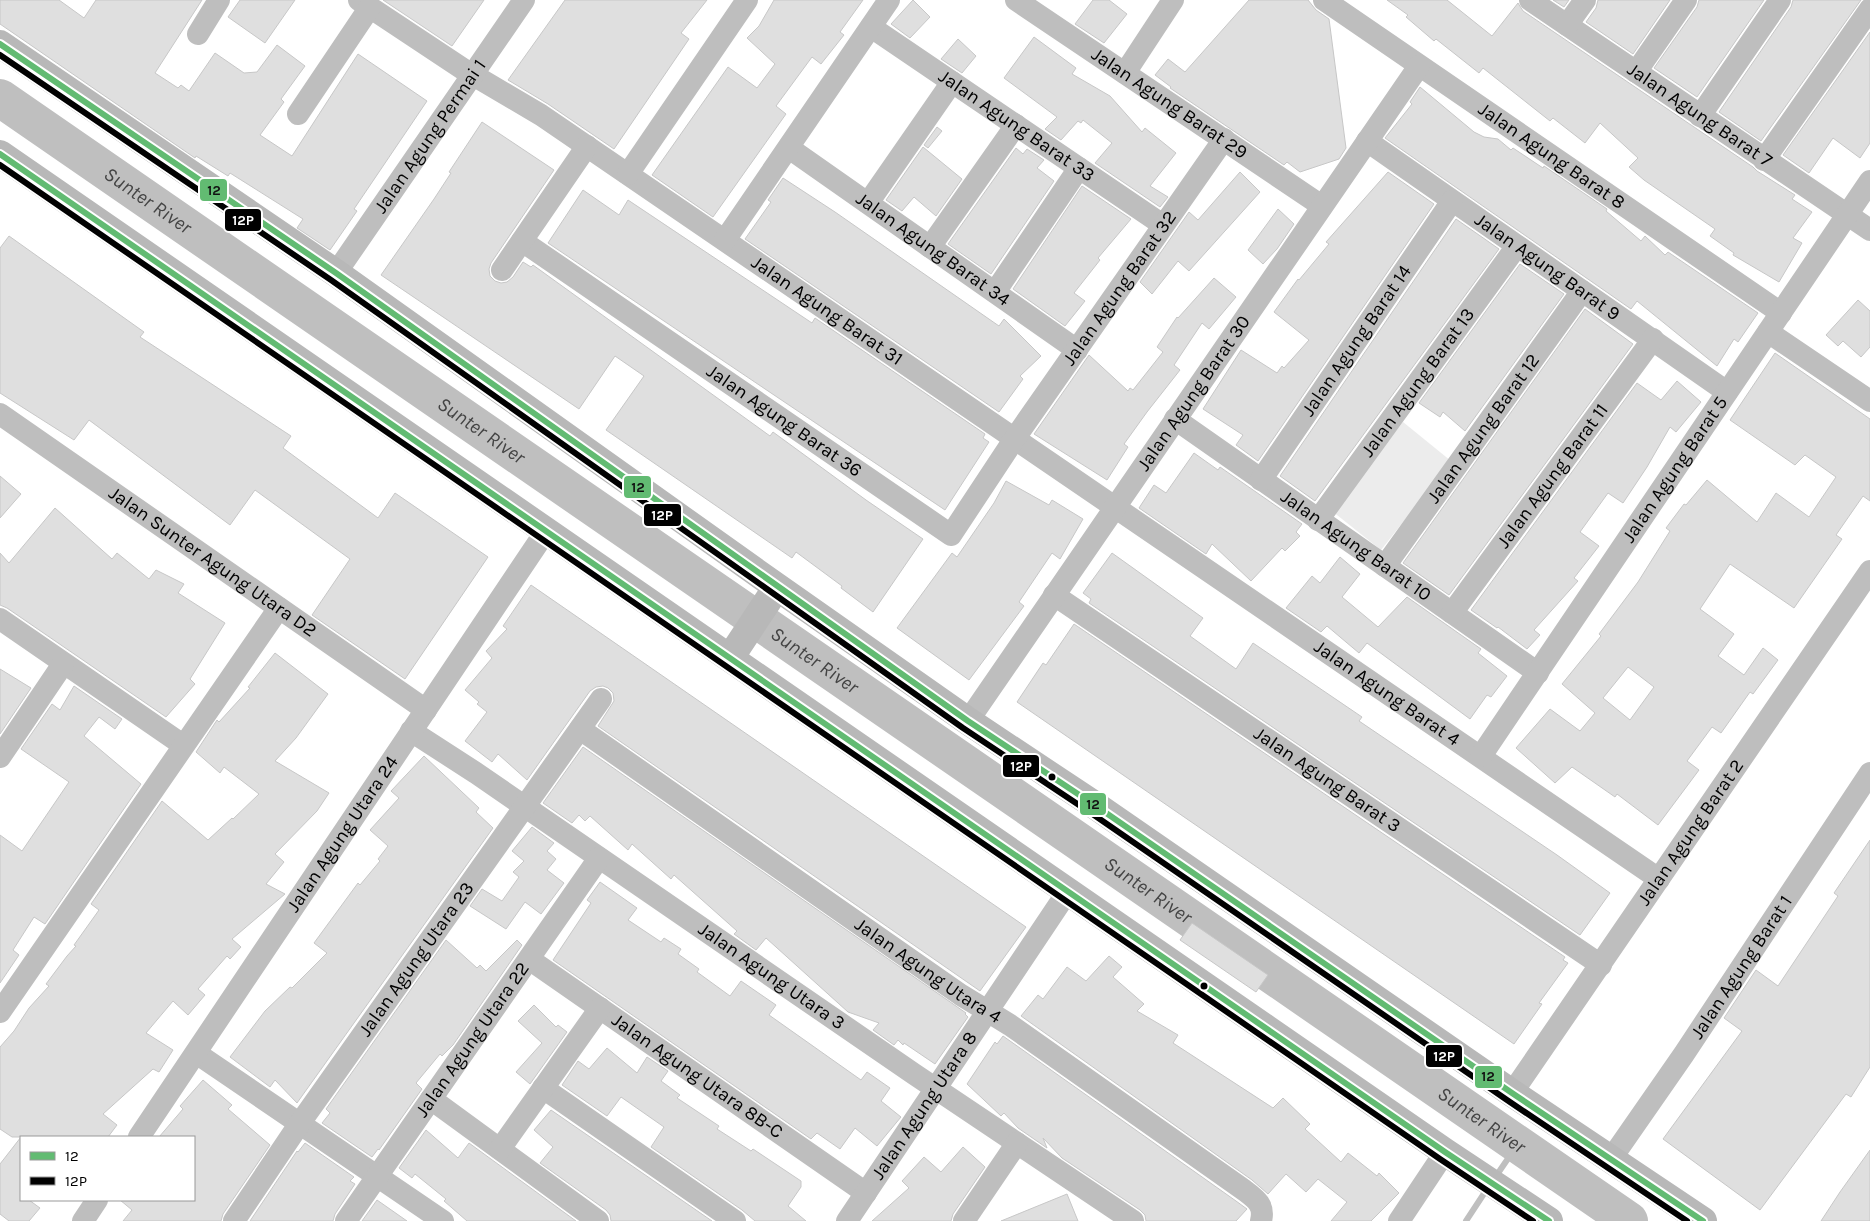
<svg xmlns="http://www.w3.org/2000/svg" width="1870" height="1221" font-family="Karla,sans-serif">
  <rect width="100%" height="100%" fill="#fff"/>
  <path fill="#ececec" d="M1403 422 1451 461 1381 550 1332 511Z"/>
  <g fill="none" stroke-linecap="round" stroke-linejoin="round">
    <path stroke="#bfbfbf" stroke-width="6" d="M1494 1179 1518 1144
      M1466 1221 1487 1189"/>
    <path stroke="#bfbfbf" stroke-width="38" id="s1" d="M0 98 1629 1221"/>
  </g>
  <path fill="#dfdfdf" stroke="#c7c7c7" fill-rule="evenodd" d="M0 0H59L84 18 96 0H202L155 73 178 88 181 85 189 91 215 53 244 73 257 72 277 45 305 66 281 99 284 102 260 135 292 156 358 54 427 101 354 209 357 211 330 250 297 228 303 219 230 173 228 176 196 156 195 158 0 24Z
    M240 0H295L265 43 228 17Z
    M383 0H484L452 46Z
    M565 0H707L681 33 689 39 614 149 548 104 508 80Z
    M774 0H863L840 32 844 35 821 64 812 57 776 106 786 114 713 217 652 175 728 67 757 88 775 64 747 38 759 26Z
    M913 0 930 17 910 38 891 24Z
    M1093 0H1109L1127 14 1104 43 1075 24Z
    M1249 0H1308L1316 10 1329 19 1346 148 1339 159 1300 172 1287 162 1284 165 1170 88 1171 87 1155 75 1168 59 1185 72Z
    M1387 0H1447L1492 36 1518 3 1523 11 1753 167 1757 171 1795 195 1792 199 1812 212 1793 238 1802 243 1779 282 1733 255 1734 253 1710 236 1715 229 1644 180 1629 167 1638 158 1600 123 1585 143 1553 118 1550 121 1483 68 1479 73 1436 39 1434 41 1406 17 1408 15Z
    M1553 0H1569L1564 7Z
    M1598 0H1670L1633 54 1586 22 1596 8Z
    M1699 0H1764L1697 97 1654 68 1697 7Z
    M1793 0H1861L1761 141 1719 112 1791 7Z
    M1870 32V143L1860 158 1833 138 1809 173 1783 155Z
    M1034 37 1076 68 1072 74 1110 96 1142 132 1145 128 1176 153 1150 186 1168 197 1160 207 1095 163 1112 143 1083 120 1081 123 1078 121 1061 140 1045 129 1057 117 1004 78Z
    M958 39 976 56 962 73 941 59Z
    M1420 87 1474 132 1484 137 1498 139 1511 150 1513 148 1543 168 1544 166 1607 209 1606 211 1641 241 1645 236 1665 255 1668 252 1758 313 1738 342 1734 339 1717 366 1637 301 1631 309 1385 138 1412 104 1410 102Z
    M482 122 554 170 491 263 489 269 490 276 495 281 501 283 507 282 513 277 523 262 531 267 533 265 770 436 773 432 866 500 923 539 873 612 841 588 842 586 796 552 792 558 606 430 644 376 615 356 579 409 381 275 434 199 451 173 449 172Z
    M937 127 942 131 928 148 924 145Z
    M923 147 962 179 936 216 914 197 902 211 886 200Z
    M1016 148 1023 154 1027 149 1044 160 1037 168 1054 181 991 274 948 244Z
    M1240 172 1260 192 1189 271 1178 261 1152 294 1140 282 1189 212 1198 220Z
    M1388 172 1434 204 1258 461 1236 445 1243 435 1203 409 1241 350 1277 373 1282 366 1284 368 1309 340 1274 312 1298 279 1299 280 1329 244 1326 242Z
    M783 178 835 212 999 326 1004 319 1041 356 1020 376 1023 379 999 412 745 239 771 202 768 200Z
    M1082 186 1131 219 1098 258 1100 260 1074 293 1085 301 1065 326 1013 289Z
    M583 190 619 215 628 200 812 323 815 318 985 434 983 438 989 442 945 510 548 243Z
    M1278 209 1294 224 1277 249 1263 264 1248 250Z
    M1456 219 1499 249 1315 501 1280 476Z
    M9 236 144 332 140 337 291 436 283 448 378 518 395 493 488 557 405 679 312 615 350 559 255 490 230 525 89 420 74 440 0 393V248Z
    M1520 264 1564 294 1465 431 1443 412 1440 417 1419 403Z
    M1214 278 1236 297 1209 329 1202 323 1174 365 1180 370 1147 412 1124 444 1128 447 1107 480 1034 434 1089 355 1128 391 1130 388 1133 390 1163 352 1157 347 1177 317 1178 318Z
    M1858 300 1870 311V347L1861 357 1843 341 1838 346 1826 335Z
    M1585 309 1633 344 1449 595 1403 563Z
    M1775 353 1870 419V501L1863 496 1836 535 1842 539 1794 608 1730 564 1700 609 1734 634 1718 656 1744 675 1763 648 1778 660 1753 694 1750 692 1721 733 1712 727 1687 761 1699 770 1658 825 1617 794 1615 797 1572 767 1555 783 1516 748 1550 709 1580 731 1595 713 1562 684 1601 636 1599 634 1638 582 1670 531 1666 528 1684 504 1686 505 1707 480 1757 522 1776 493 1809 517 1836 477 1805 455 1795 465 1730 420ZM1628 667 1654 687 1630 720 1603 698Z
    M1677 381 1701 402 1676 432 1670 427 1647 467 1623 503 1608 493 1580 532 1599 546 1574 578 1578 581 1534 630 1540 635 1527 649 1498 627 1497 628 1471 610 1637 383 1661 400Z
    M1194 453 1218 470 1220 467 1302 524 1296 532 1300 536 1285 551 1282 548 1251 581 1212 544 1206 554 1139 508 1154 485 1166 493Z
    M0 476 21 494 0 518Z
    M1006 481 1049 505 1052 500 1083 519 1060 559 1052 553 1019 602 1024 606 969 680 897 628 952 553 957 557 994 503Z
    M55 508 112 559 117 553 149 579 156 570 184 584 178 593 225 623 190 679 195 684 166 717 7 608 0 605V553L9 563Z
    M1112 553 1203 618 1190 636 1236 669 1253 643 1362 717 1359 721 1557 855 1610 893 1580 935 1089 603 1091 599 1083 593Z
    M1340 557 1360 574 1342 597 1378 627 1407 597 1481 649 1478 653 1507 676 1491 697 1487 695 1470 719 1367 643 1359 653 1327 626 1321 632 1286 608 1312 576 1320 583Z
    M531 585 1026 927 980 991 598 726 614 701 613 693 608 688 603 686 596 687 590 691 527 780 498 754 492 762 465 741 487 712 477 704 479 702 465 690 492 658 486 651 507 629 503 626Z
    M1074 624 1565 957 1563 960 1568 963 1539 1003 1542 1004 1514 1044 1017 702 1043 663 1046 665Z
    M275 653 328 694 296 738 275 761 329 793 317 811 275 854 284 862 266 884 285 894 232 939 241 947 230 959 227 956 198 989 205 995 188 1015 173 1001 146 1033 173 1050 159 1072 153 1069 103 1114 117 1125 108 1137H21V1200H29L40 1208 29 1221H9L0 1214V1164L21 1137H12L0 1129V1047L14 1031 29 1008 49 986 46 984 67 956 76 946 74 945 99 910 91 904 162 801 208 840 232 818 233 819 259 794 224 767 220 773 196 752 217 720 219 722 250 688 248 687Z
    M0 669 31 688 0 734Z
    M74 686 122 719 115 729 99 717 84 736 141 784 45 924 34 917 13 950 19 955 0 983V835L22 851 69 782 21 749 52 704 60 710Z
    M583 747 966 1013 965 1014 968 1017 935 1064 904 1043 903 1045 898 1040 894 1045 873 1030 879 1023 848 1012 766 938 756 950 734 934 737 931 674 875 671 879 632 844 628 850 590 816 585 821 579 815 572 823 543 803Z
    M424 756 479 808 476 812 493 828 297 1103 275 1080 270 1087 230 1057 265 1011 290 987 292 988 327 953 314 943 358 883 360 885 380 861 378 859 388 846 370 830 399 798 391 791Z
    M532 827 554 843 547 851 556 859 547 870 564 883 541 914 525 902 506 929 470 906 482 889 502 901 519 877 513 872 524 861 512 851Z
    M1870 840V1067L1851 1097 1846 1094 1760 1210 1663 1139 1742 1031 1724 1018 1756 970 1778 986 1838 896 1834 893Z
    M600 882 637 908 628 920 661 942 664 938 681 949 678 954 699 969 697 972 730 996 741 981 776 1005 769 1015 861 1080 867 1072 890 1088 881 1101 901 1117 877 1146 855 1128 840 1149 817 1133 811 1139 553 960 591 903 587 900Z
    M1192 923 1268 975 1256 992 1180 940Z
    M446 940 477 968 480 965 486 971 517 940 522 945 453 1045 442 1056 440 1054 416 1083 422 1089 379 1150 378 1149 372 1157 322 1123 330 1113 326 1109Z
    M1109 956 1122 967 1113 977 1144 1004 1137 1011 1178 1035 1173 1043 1273 1108 1283 1098 1310 1124 1305 1129 1341 1162 1348 1153 1377 1176 1379 1173 1399 1193 1371 1221H1331L1347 1202 1318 1179 1306 1192 1286 1174 1268 1194 1252 1180 1021 1016 1038 995 1043 999 1067 967 1086 981Z
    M534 1005 556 1027 558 1025 567 1032 530 1084 516 1072 542 1043 518 1021Z
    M1003 1036 1236 1201 1247 1209 1236 1221H1146L1145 1215 1140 1210 1062 1158 1043 1138 1047 1148 1018 1128 1004 1113 1001 1116 967 1084 995 1042 997 1044Z
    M607 1048 637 1073 647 1057 668 1071 661 1081 680 1095 677 1098 719 1126 717 1129 751 1151 753 1149 801 1181V1187L788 1206 806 1221H755L742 1210 651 1147 664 1127 621 1097 607 1116 562 1085 578 1061 589 1069Z
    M203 1080 232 1105 228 1109 270 1145 223 1214 221 1221H123L132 1210 120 1200H194V1137H159L183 1109 180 1106Z
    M551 1110 712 1221H611L610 1215 606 1210 540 1163 553 1147 534 1130Z
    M426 1130 458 1158 469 1143 576 1221H467L444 1201 446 1199 415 1174 412 1178 399 1168Z
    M305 1143 354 1177 350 1181 355 1184 335 1214 333 1221H250L297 1151 298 1152Z
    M963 1147 985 1167 953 1214 951 1221H872L909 1188 902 1181 924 1157 941 1172Z
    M1870 1150V1221H1821L1840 1192Z
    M1067 1194 1078 1221H1001Z
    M377 1200 407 1221H362Z"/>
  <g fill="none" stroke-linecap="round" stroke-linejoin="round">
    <g stroke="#bebebe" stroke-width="22">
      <path id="s2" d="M359 0 463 69 541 115 1659 879"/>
      <path id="s3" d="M1016 0 1322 206"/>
      <path id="s4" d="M1324 0 1781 313"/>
      <path id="s5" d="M1530 0 1870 230"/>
      <path d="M1567 25 1585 0"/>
      <path id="s6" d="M871 27 1163 225"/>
      <path d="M198 34 219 0"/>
      <path d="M1636 72 1686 0"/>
      <path d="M1125 73 1173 0"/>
      <path d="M298 114 370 7"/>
      <path d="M1700 116 1780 0"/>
      <path id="s7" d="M1367 141 1727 392"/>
      <path id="s8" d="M789 148 1077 350"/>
      <path d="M1764 160 1870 9"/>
      <path d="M628 174 747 0"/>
      <path d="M868 203 952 82"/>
      <path d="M725 240 889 0"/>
      <path id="s9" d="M522 241 951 535 1015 438 1224 139"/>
      <path d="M930 247 1016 125"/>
      <path d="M502 270 587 146"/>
      <path id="s10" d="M336 273 524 0"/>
      <path d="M995 292 1079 168"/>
      <path d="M1768 332 1870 401"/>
      <path id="s11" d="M0 414 426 710"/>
      <path id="s12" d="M1175 419 1538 673"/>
      <path id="s13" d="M1261 480 1452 201"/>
      <path id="s14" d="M1318 520 1517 246"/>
      <path id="s15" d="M1385 566 1582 291"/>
      <path id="s16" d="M1054 595 1601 965"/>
      <path id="s17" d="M1452 613 1653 339"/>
      <path d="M0 619 183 745"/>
      <path id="s18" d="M968 721 1419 66"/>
      <path id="s19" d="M580 729 961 995 1010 1025 1244 1190C1256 1199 1265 1205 1261 1221"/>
      <path id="s20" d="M411 731 476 773 914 1074 1133 1221"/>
      <path id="s21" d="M1481 756 1870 181"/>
      <path d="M0 757 63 664"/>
      <path id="s22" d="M529 959 866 1193"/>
      <path d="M0 1012 279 608"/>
      <path d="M196 1053 443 1221"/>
      <path d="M543 1088 735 1221"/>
      <path id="s23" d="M1512 1093 1870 571"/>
      <path d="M431 1099 598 1221"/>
      <path id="s24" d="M139 1137 546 531"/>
      <path d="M500 1149 600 1008"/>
      <path id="s25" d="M1611 1159 1684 1054 1870 773"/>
      <path d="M83 1221 97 1200"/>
      <path id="s26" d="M234 1221 300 1123 601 699"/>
      <path id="s27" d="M346 1221 599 858"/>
      <path id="s28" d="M847 1221 1068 891"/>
      <path d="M964 1221 1017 1143"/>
      <path d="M1399 1221 1445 1152"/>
    </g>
    <path stroke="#b8b8b8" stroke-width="28" d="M0 44 336 273 777 587 968 721 1096 806 1512 1093 1703 1221
      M0 154 1445 1152 1549 1221
      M730 658 777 587"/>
    <g stroke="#fff" stroke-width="10">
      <path id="bus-1" d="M0 44 336 273 968 721 1096 806 1512 1093 1703 1221
        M0 154 1445 1152 1549 1221"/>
    </g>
    <g stroke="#fff" stroke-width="10">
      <path id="bus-2" d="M0 55 331 280 963 728 1091 813 1507 1100 1687 1221
        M0 165 1440 1159 1533 1221"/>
    </g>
    <use href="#bus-1" stroke="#62bb72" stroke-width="6"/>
    <use href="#bus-2" stroke="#010101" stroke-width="6"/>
  </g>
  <g fill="#000" stroke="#fff" stroke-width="2">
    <circle cx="1052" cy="777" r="4.5"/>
    <circle cx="1204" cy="986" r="4.5"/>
  </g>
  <g text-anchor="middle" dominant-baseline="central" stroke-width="4" stroke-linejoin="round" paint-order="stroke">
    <g font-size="19" fill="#000" stroke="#fff">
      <text stroke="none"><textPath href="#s3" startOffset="185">Jalan Agung Barat 29</textPath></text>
      <text stroke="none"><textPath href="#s5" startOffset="205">Jalan Agung Barat 7</textPath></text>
      <text stroke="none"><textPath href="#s6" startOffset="176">Jalan Agung Barat 33</textPath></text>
      <text stroke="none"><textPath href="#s10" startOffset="166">Jalan Agung Permai 1</textPath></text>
      <text stroke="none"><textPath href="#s4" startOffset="276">Jalan Agung Barat 8</textPath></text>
      <text stroke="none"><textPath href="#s8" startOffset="176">Jalan Agung Barat 34</textPath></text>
      <text stroke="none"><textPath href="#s7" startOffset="220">Jalan Agung Barat 9</textPath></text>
      <text stroke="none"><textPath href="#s9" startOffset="819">Jalan Agung Barat 32</textPath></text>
      <text stroke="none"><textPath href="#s2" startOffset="562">Jalan Agung Barat 31</textPath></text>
      <text stroke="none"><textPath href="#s13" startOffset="169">Jalan Agung Barat 14</textPath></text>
      <text stroke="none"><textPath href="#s14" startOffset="170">Jalan Agung Barat 13</textPath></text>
      <text stroke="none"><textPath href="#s18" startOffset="398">Jalan Agung Barat 30</textPath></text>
      <text stroke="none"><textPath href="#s9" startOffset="318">Jalan Agung Barat 36</textPath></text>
      <text stroke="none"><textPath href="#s15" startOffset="169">Jalan Agung Barat 12</textPath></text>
      <text stroke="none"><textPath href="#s21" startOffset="346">Jalan Agung Barat 5</textPath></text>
      <text stroke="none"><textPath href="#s17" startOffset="170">Jalan Agung Barat 11</textPath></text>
      <text stroke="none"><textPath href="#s12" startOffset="221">Jalan Agung Barat 10</textPath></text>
      <text stroke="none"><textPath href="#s11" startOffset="259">Jalan Sunter Agung Utara D2</textPath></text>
      <text stroke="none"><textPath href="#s2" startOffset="1240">Jalan Agung Barat 4</textPath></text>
      <text stroke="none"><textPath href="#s16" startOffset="330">Jalan Agung Barat 3</textPath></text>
      <text stroke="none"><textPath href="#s23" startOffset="316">Jalan Agung Barat 2</textPath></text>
      <text stroke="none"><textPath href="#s24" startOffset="365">Jalan Agung Utara 24</textPath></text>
      <text stroke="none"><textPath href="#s26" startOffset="319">Jalan Agung Utara 23</textPath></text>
      <text stroke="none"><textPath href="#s25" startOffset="232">Jalan Agung Barat 1</textPath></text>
      <text stroke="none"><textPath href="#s19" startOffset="424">Jalan Agung Utara 4</textPath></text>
      <text stroke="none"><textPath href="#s20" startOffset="436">Jalan Agung Utara 3</textPath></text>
      <text stroke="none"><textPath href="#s27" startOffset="221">Jalan Agung Utara 22</textPath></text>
      <text stroke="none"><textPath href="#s22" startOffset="205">Jalan Agung Utara 8B-C</textPath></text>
      <text stroke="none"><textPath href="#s28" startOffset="139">Jalan Agung Utara 8</textPath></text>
    </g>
    <g font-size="20" font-style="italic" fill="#444" stroke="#fff">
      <text stroke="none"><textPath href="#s1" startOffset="180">Sunter River</textPath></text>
      <text stroke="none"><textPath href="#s1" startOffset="585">Sunter River</textPath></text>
      <text stroke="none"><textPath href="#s1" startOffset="990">Sunter River</textPath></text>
      <text stroke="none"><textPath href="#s1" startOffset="1395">Sunter River</textPath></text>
      <text stroke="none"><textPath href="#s1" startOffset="1800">Sunter River</textPath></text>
    </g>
  </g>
  <g stroke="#fff" stroke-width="2">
    <rect x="199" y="178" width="29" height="24" rx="5" fill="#62bb72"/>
    <rect x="224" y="208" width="38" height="24" rx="5" fill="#010101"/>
    <rect x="623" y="475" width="29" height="24" rx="5" fill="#62bb72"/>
    <rect x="643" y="503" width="39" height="24" rx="5" fill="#010101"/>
    <rect x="1002" y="754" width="38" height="24" rx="5" fill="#010101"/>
    <rect x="1079" y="792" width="28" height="24" rx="5" fill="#62bb72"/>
    <rect x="1425" y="1044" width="38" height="24" rx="5" fill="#010101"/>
    <rect x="1474" y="1065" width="29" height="24" rx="5" fill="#62bb72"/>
  </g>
  <g font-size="14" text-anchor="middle" font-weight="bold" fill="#fff">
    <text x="243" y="225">12P</text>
    <text x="662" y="520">12P</text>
    <text x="1021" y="771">12P</text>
    <text x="1444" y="1061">12P</text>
  </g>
  <g font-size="14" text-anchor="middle" font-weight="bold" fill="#111">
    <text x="214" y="195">12</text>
    <text x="638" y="492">12</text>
    <text x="1093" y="809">12</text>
    <text x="1488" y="1081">12</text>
  </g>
  <rect x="20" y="1136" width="175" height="65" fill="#ffffff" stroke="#999999"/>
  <rect x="30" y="1152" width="25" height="8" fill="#62bb72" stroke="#999999"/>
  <text x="65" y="1161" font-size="15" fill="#000000">12</text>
  <rect x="30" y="1177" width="25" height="8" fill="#010101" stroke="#999999"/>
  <text x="65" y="1186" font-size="15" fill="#000000">12P</text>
</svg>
